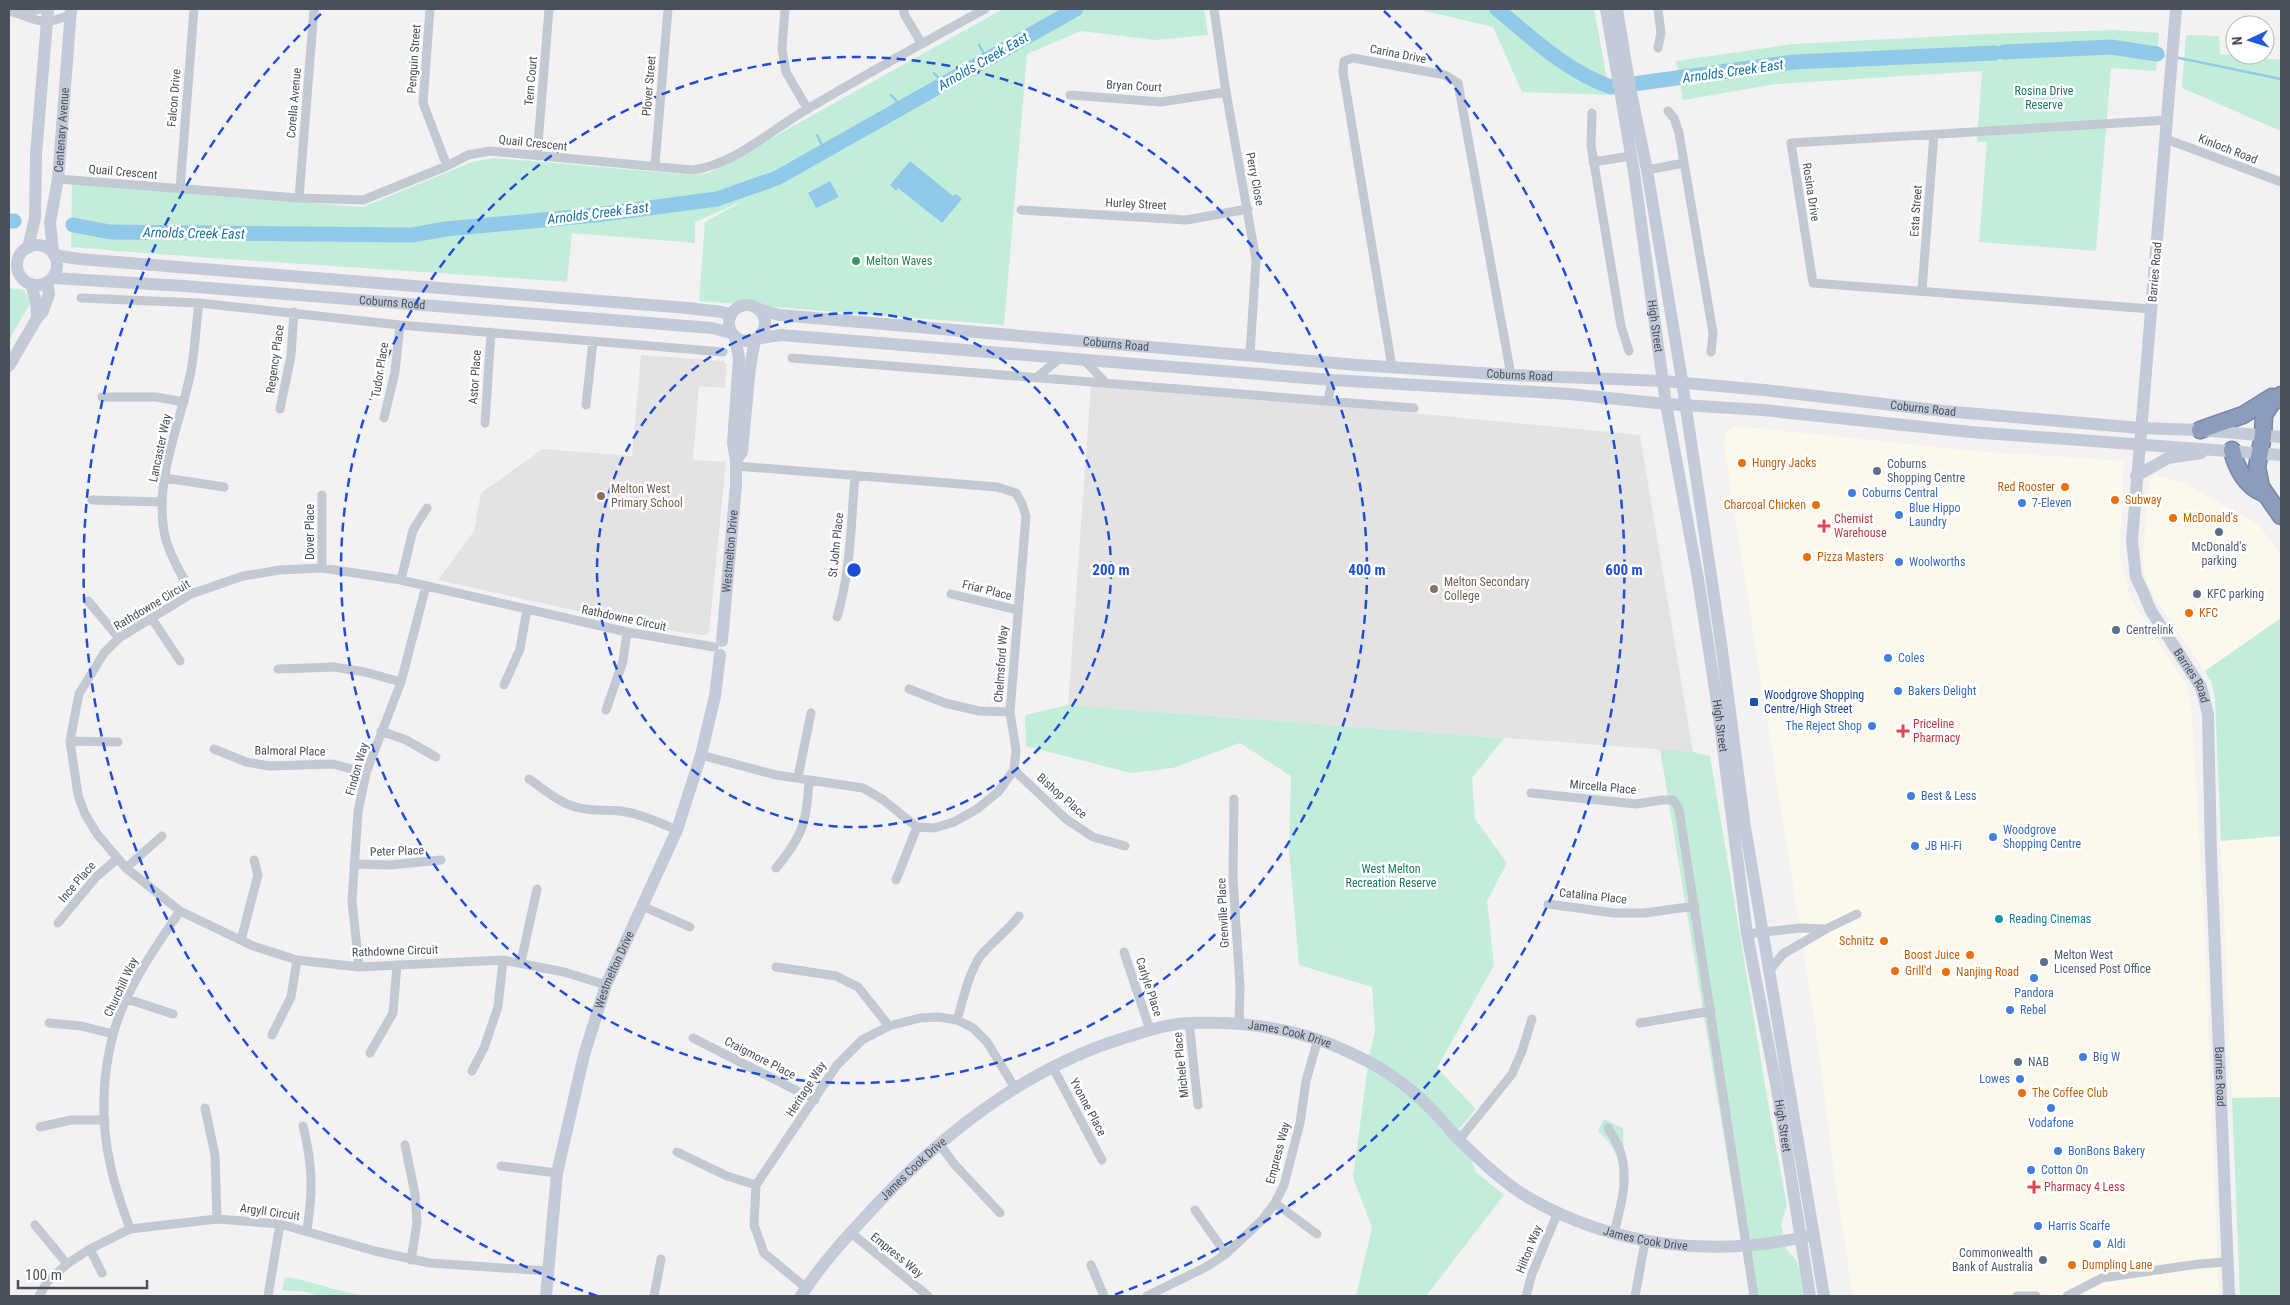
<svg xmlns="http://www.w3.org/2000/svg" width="2290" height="1305" font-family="'Roboto Condensed',sans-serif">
  <rect width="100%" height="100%" fill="#f3f1f1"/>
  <path fill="#fcf9ec" d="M1734 427 1756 428 1975 451 2124 461 2120 555 2130 598 2186 685 2191 704 2204 916 2219 1296H1853L1836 1186 1818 1045 1724 445 1725 433Z
    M2155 475 2182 482 2258 524 2281 555V618L2205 671 2154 597 2145 578 2143 556 2149 480Z
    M2281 836V1097L2232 1098 2221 841Z"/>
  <path fill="#e4e2e2" d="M641 355 724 361 727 365 725 388 699 386 693 460 726 462 709 633 705 635 692 634 644 626 438 580 474 531 481 493 543 449 632 456Z
    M1091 385 1237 396 1640 435 1693 752 1068 705Z"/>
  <path fill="#c2eed9" d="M1003 9H1204L1208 35 1155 40 1081 31 1027 54 1004 325 699 301 705 222 745 200 695 222V243L572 233 567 282C402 270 236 261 71 247L72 184 363 207 472 162 495 158 692 175 709 173Z
    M1417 9H1594L1610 95 1522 92 1493 27Z
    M2115 30 2159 33 2156 71 2111 68 2096 251 1979 242 1987 142H1977L1982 71 1777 84 1683 100 1676 61 1793 44 1986 34Z
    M2186 35 2219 36 2220 54 2281 60V131L2182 88Z
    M9 288 24 290 31 302 9 340Z
    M2281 618V836L2221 841 2215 699 2212 684 2205 671Z
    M1068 705 1504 738 1472 778 1475 819 1507 863 1487 901 1494 965 1437 1068 1476 1109 1459 1129 1476 1172 1504 1195 1426 1296H1356L1372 1228 1353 1177 1369 1058 1375 1031 1372 987 1299 965 1289 849 1291 776 1240 743 1173 768 1131 773 1026 746 1025 715Z
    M1660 749 1693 752 1710 756 1768 1103 1787 1206 1781 1224 1786 1249 1796 1260 1803 1279 1806 1296H1750Z
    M2281 1097V1296H2240L2232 1098Z
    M1604 1119 1623 1128 1624 1162 1621 1164 1610 1144 1598 1131Z
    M285 1277C314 1281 340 1293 368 1296H321L306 1292 282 1290Z"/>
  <path fill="#91cae9" d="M910 161 953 196 956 194 962 199 942 223 898 188 896 191 890 185Z
    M830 181 839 197 816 208 808 193Z"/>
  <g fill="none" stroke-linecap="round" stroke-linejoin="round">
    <path stroke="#91cae9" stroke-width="2.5" d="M979 45 987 59
      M2157 54 2164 56
      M2179 58 2281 79
      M934 73 944 84
      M891 95 902 107
      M886 124 891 114
      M817 135 825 151"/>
    <path stroke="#91cae9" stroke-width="15" d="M1497 9C1532 38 1567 72 1611 87L1794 62 1995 53
      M2004 52 2111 47 2157 54
      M9 221H14
      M73 225 110 232 412 235 446 229 596 215 717 199 777 178 1076 9"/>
    <g stroke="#7687a9" stroke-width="19">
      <path id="highway" d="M2281 395 2271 404 2264 415 2263 436 2257 467 2261 487 2281 516
        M2200 430 2243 415 2272 397
        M2232 450C2236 468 2246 486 2263 493"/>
    </g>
    <path stroke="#c2c9d2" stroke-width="9" d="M430 9 423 103 447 166
      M785 9 782 49 786 72 807 108
      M904 9V14L922 44
      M1214 9 1226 92 1256 260 1250 354
      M9 11C37 19 42 28 71 14
      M19 13 41 9
      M1658 48 1661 33 1658 9
      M1070 95 1161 102 1226 92
      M1668 111 1674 118 1679 133 1713 333 1711 352
      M1592 113 1591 145 1621 326 1629 351
      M2166 139 2281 182
      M537 156 549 9
      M1593 162 1631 156
      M655 165 668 9
      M1647 170 1684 163
      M58 179 299 198 363 200 447 166 468 155 490 151 692 170C735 165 772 129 809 108 867 74 926 41 985 9
      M180 189 194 9
      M299 198 314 9
      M1021 210 1186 220 1248 209
      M1922 290 1934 134
      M81 298 199 303 400 325 723 352
      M2151 309 1813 283 1791 143 2168 120
      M792 358 1414 408
      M1085 361 1106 383
      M1392 367 1343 72 1344 61 1353 58 1445 75 1458 83 1511 375
      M1036 378 1059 359
      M102 397H156L184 402
      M1328 401 1332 380
      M586 405 593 341
      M280 409 291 356 294 312
      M384 418 395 372 400 325
      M485 423 491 332
      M165 478 224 487
      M322 495V568
      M92 500 162 502
      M401 580 413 530 427 508
      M191 594C181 572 165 549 163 524 157 472 181 421 191 371 195 349 196 325 199 303
      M951 594 1017 610
      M88 601 119 638
      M837 617C851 571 851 522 855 475
      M152 619 180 661
      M278 669 334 667 365 672 401 682
      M504 685 520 649 527 609
      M909 689 945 703 979 711 1010 712
      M606 710 623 661 627 632
      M381 731 406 740 436 757
      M70 741 118 742
      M214 749 246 762 269 766 333 764 366 773
      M701 755 776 775 863 788 882 799 917 827 934 828 954 822 977 809 998 792 1014 770 1016 750 1010 712 1026 516 1022 504 1016 493 997 487 736 466
      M1014 770 1066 819 1093 837 1125 846
      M798 777 811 713
      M529 779C544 789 559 803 576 807 592 812 609 809 626 812 644 815 660 823 677 830
      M1531 793 1636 804 1662 800H1673L1679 809 1754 1296
      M1234 799 1233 878 1240 987 1239 1025
      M354 864 390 865 441 860
      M126 868 162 836
      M776 868C803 836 807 821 809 780
      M896 880 917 827
      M1548 904 1614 913H1645L1695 906
      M642 906 690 927
      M58 923 96 877 117 859
      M1747 934 1800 928 1825 929
      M241 940 258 875 254 860
      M1124 952 1150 1030
      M521 962 537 889
      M359 967 352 901 358 812 366 773 401 682 426 586
      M776 967 836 976 858 987 889 1026
      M1768 972 1783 954 1826 929 1857 914
      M606 985 564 972 503 960 359 967 297 960 253 946 180 911 126 868 97 834 85 814 78 795 70 741 79 694 104 653 119 638 191 594 243 576 280 570 322 568 401 580 627 632 714 647
      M127 999 173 1014
      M957 1020C963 1000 968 976 979 958 991 942 1007 932 1019 916
      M1189 1022 1198 1105
      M49 1023 81 1026 113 1034
      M1640 1023 1711 1011
      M272 1035 291 997 297 960
      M693 1038 815 1100
      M370 1053 393 1013 397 965
      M1052 1066 1102 1160
      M472 1071 484 1048 498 1007 503 960
      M205 1108 215 1155 217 1219
      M303 1126C313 1166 313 1190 307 1230
      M40 1127 71 1120H105
      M1608 1128C1611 1134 1617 1141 1619 1148 1630 1176 1621 1206 1614 1233
      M1459 1140 1512 1074 1522 1051 1532 1019
      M939 1144 956 1166 1000 1213
      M405 1145 415 1194 417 1223 411 1260
      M677 1152 727 1176 756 1185
      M501 1166 557 1173
      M1275 1203 1317 1234
      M1195 1210 1226 1254
      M35 1225 67 1264
      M130 1229C123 1208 114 1186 110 1163 101 1123 102 1075 113 1035 125 990 154 949 180 911
      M850 1232 928 1296
      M90 1249 102 1273
      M1091 1265 1104 1296
      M806 1288 764 1253 754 1225 756 1185 837 1065 862 1040 889 1026 920 1018 939 1017 957 1020 973 1028 987 1042 1015 1088
      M39 1296 47 1282 67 1264 90 1249 130 1229 217 1219 280 1224 375 1251 430 1263 548 1271
      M268 1296 280 1224
      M654 1296 661 1259
      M1147 1296 1206 1267 1226 1254 1262 1220 1275 1203 1284 1185 1300 1123 1306 1081 1318 1039
      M1526 1296 1532 1274 1558 1212
      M1635 1296 1645 1242
      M2017 1296H2036
      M2067 1296 2102 1278 2199 1264 2227 1262"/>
    <g stroke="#c4cbd8" stroke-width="12">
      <path id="s1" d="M1606 9 1634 172 1666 404 1698 579 1718 709 1747 934 1777 1089 1810 1296"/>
      <path d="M1617 9 1630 88 1647 170 1680 368 1721 643 1745 827 1824 1296"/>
      <path id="s2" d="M2176 9 2132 541 2136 577 2144 594 2151 611 2201 687 2208 714 2211 853 2229 1296"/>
      <circle cx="37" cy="265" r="20"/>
      <path d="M28 248 35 218 36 154 48 9"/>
      <path id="s3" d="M53 251 50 222 58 179 71 9"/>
      <path d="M54 255 79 259 687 308 722 312 731 315"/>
      <path id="s4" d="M53 278 184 286 712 328 731 333"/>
      <path d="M31 284 36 302 37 318"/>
      <circle cx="747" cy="323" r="18"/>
      <path id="s5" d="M758 309 779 315 1358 365 1511 375 1663 381 1764 390 1944 411 2140 428 2200 430 2281 437"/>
      <path d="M756 339 781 335 1332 380 1569 394 1666 404 1763 410 1970 432 2281 455"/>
      <path d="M9 366 37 318 43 311 49 294 47 283"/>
      <path d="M736 461 742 452 750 367 755 340"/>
      <path d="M2136 476 2168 458 2201 453"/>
      <path id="s6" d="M722 641 736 485V461L733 443 739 358 735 337"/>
      <path id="s7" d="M546 1296 557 1173 584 1055 606 985 677 830 701 755 715 696 720 655"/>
      <path id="s8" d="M801 1296C823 1261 852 1231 880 1201 950 1127 1035 1063 1134 1035 1152 1029 1172 1023 1191 1023 1248 1021 1306 1030 1357 1056 1385 1069 1412 1089 1433 1111 1443 1121 1451 1132 1461 1142 1481 1161 1505 1184 1529 1198 1615 1247 1713 1258 1809 1236"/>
    </g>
    <use href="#highway" stroke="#8b9cbd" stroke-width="16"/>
  </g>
  <g fill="none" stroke="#1d4ed8" stroke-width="2.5" stroke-dasharray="9 6">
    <circle cx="854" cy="570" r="257"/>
    <circle cx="854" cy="570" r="513"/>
    <path d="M597 1296A770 770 0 0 1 324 11M1384 11A770 770 0 0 1 1111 1296"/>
  </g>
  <circle fill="#2e9e5b" stroke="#fff" stroke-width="2" cx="856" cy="261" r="5"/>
  <g fill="#e8710a" stroke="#fff" stroke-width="2">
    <circle cx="1742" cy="463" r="5"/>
    <circle cx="2065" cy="487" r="5"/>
    <circle cx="2115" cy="500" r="5"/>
    <circle cx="1816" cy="505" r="5"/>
    <circle cx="2173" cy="518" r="5"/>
    <circle cx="1807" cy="557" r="5"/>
    <circle cx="2189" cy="613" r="5"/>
    <circle cx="1884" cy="941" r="5"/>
    <circle cx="1970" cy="955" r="5"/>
    <circle cx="1895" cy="971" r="5"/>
    <circle cx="1946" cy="972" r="5"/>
    <circle cx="2022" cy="1093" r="5"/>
    <circle cx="2072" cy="1265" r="5"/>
  </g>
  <g fill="#5c6f8a" stroke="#fff" stroke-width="2">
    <circle cx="1877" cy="471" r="5"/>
    <circle cx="2219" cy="532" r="5"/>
    <circle cx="2197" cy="594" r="5"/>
    <circle cx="2116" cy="630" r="5"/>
    <circle cx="2044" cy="962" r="5"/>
    <circle cx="2018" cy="1062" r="5"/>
    <circle cx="2043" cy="1260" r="5"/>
  </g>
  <g fill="#3f7fe0" stroke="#fff" stroke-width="2">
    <circle cx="1852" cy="493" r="5"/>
    <circle cx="2022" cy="503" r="5"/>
    <circle cx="1899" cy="515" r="5"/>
    <circle cx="1899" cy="562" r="5"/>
    <circle cx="1888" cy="658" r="5"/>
    <circle cx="1898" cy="691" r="5"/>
    <circle cx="1872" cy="726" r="5"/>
    <circle cx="1911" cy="796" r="5"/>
    <circle cx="1993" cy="837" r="5"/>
    <circle cx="1915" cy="846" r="5"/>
    <circle cx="2034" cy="978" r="5"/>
    <circle cx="2010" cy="1010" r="5"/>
    <circle cx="2083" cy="1057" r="5"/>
    <circle cx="2020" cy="1079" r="5"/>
    <circle cx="2051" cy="1108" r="5"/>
    <circle cx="2058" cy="1151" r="5"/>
    <circle cx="2031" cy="1170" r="5"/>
    <circle cx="2038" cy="1226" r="5"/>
    <circle cx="2097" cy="1244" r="5"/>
  </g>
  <g fill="#8d6e63" stroke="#fff" stroke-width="2">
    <circle cx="601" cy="496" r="5"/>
    <circle cx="1434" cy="589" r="5"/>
  </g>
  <g fill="#e0444e" stroke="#fff" stroke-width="2">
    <path d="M1821.5 518.5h5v5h5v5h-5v5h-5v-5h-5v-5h5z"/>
    <path d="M1900.5 723.5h5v5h5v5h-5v5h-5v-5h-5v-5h5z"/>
    <path d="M2031.5 1179.5h5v5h5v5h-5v5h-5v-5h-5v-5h5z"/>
  </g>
  <rect fill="#1a4fb4" stroke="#fff" stroke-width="2" x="1749" y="697" width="10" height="10" rx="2.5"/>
  <circle fill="#0f9aa8" stroke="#fff" stroke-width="2" cx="1999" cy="919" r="5"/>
  <g text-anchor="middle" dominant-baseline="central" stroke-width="5" stroke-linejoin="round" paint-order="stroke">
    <g font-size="12" fill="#49515d" stroke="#fff">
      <text transform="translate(1398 54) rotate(11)">Carina Drive</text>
      <text transform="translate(414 59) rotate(-86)">Penguin Street</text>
      <text transform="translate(531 81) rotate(-85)">Tern Court</text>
      <text transform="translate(649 86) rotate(-85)">Plover Street</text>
      <text transform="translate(1134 86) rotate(3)">Bryan Court</text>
      <text transform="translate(174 98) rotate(-85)">Falcon Drive</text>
      <text transform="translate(294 103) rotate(-85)">Corella Avenue</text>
      <text stroke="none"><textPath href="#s3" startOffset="122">Centenary Avenue</textPath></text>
      <text transform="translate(533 143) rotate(6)">Quail Crescent</text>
      <text transform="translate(2228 149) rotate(21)">Kinloch Road</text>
      <text transform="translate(123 172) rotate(5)">Quail Crescent</text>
      <text transform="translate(1255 179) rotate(79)">Perry Close</text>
      <text transform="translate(1811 192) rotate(81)">Rosina Drive</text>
      <text transform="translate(1136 204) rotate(3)">Hurley Street</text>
      <text transform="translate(1916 211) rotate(-86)">Esta Street</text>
      <text transform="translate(2155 272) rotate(-85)">Barries Road</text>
      <text stroke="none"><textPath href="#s4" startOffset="340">Coburns Road</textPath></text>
      <text stroke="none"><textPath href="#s1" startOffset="321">High Street</textPath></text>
      <text stroke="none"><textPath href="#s5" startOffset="360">Coburns Road</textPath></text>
      <text transform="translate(275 359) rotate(-82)">Regency Place</text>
      <text transform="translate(380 370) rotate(-81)">Tudor Place</text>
      <text stroke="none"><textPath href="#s5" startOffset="765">Coburns Road</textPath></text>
      <text transform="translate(475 377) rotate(-86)">Astor Place</text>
      <text stroke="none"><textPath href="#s5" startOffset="1170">Coburns Road</textPath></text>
      <text transform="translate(160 448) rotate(-78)">Lancaster Way</text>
      <text transform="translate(310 532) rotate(-90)">Dover Place</text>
      <text transform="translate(836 545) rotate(-84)">St John Place</text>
      <text stroke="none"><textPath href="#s6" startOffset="90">Westmelton Drive</textPath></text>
      <text transform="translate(987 590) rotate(14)">Friar Place</text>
      <text transform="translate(152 605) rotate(-31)">Rathdowne Circuit</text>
      <text transform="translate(624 618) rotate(12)">Rathdowne Circuit</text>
      <text transform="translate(1001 664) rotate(-86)">Chelmsford Way</text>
      <text stroke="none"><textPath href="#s2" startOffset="684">Barries Road</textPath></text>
      <text stroke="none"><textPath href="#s1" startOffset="726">High Street</textPath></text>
      <text transform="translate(290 751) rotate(1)">Balmoral Place</text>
      <text transform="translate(357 769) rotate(-74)">Findon Way</text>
      <text transform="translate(1603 787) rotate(5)">Mircella Place</text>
      <text transform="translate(1062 796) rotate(41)">Bishop Place</text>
      <text transform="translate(397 851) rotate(-2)">Peter Place</text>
      <text transform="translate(77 882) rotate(-49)">Ince Place</text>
      <text transform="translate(1593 896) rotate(6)">Catalina Place</text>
      <text transform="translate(1223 913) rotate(-93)">Grenville Place</text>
      <text transform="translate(395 951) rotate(-2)">Rathdowne Circuit</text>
      <text stroke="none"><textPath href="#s7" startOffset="335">Westmelton Drive</textPath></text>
      <text transform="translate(121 987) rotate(-65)">Churchill Way</text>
      <text transform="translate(1149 987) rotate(72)">Carlyle Place</text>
      <text stroke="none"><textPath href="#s8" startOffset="589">James Cook Drive</textPath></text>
      <text transform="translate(760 1058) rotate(27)">Craigmore Place</text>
      <text transform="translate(1181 1065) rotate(-96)">Michele Place</text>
      <text stroke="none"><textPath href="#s2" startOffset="1089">Barries Road</textPath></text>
      <text transform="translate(806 1089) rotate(-57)">Heritage Way</text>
      <text transform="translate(1088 1107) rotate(62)">Yvonne Place</text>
      <text stroke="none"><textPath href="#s1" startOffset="1131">High Street</textPath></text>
      <text transform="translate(1278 1153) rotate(-75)">Empress Way</text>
      <text stroke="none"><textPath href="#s8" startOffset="170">James Cook Drive</textPath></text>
      <text transform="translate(270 1212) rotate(8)">Argyll Circuit</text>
      <text stroke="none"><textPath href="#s8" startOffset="1009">James Cook Drive</textPath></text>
      <text transform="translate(1529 1249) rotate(-68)">Hilton Way</text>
      <text transform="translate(897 1255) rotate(39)">Empress Way</text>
    </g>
    <g font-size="12" fill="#1b7d5a" stroke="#fff">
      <text x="2044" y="91">Rosina Drive<tspan x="2044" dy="14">Reserve</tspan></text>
      <text x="1391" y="869">West Melton<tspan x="1391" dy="14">Recreation Reserve</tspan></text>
    </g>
    <g font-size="12" fill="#27864d" stroke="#fff" text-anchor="start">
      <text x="866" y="261">Melton Waves</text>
    </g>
    <g font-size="12" fill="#c56008" stroke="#fff" text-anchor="start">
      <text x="1752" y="463">Hungry Jacks</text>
      <text x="2055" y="487" text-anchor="end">Red Rooster</text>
      <text x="2125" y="500">Subway</text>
      <text x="1806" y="505" text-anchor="end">Charcoal Chicken</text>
      <text x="2183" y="518">McDonald's</text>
      <text x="1817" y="557">Pizza Masters</text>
      <text x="2199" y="613">KFC</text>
      <text x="1874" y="941" text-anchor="end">Schnitz</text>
      <text x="1960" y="955" text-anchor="end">Boost Juice</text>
      <text x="1905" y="971">Grill'd</text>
      <text x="1956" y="972">Nanjing Road</text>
      <text x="2032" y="1093">The Coffee Club</text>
      <text x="2082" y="1265">Dumpling Lane</text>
    </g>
    <g font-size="12" fill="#4e5e75" stroke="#fff" text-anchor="start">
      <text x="1887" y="464">Coburns<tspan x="1887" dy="14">Shopping Centre</tspan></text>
      <text x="2219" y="547" text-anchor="middle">McDonald's<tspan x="2219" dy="14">parking</tspan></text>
      <text x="2207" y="594">KFC parking</text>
      <text x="2126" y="630">Centrelink</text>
      <text x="2054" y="955">Melton West<tspan x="2054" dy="14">Licensed Post Office</tspan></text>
      <text x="2028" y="1062">NAB</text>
      <text x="2033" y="1253" text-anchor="end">Commonwealth<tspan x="2033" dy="14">Bank of Australia</tspan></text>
    </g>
    <g font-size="12" fill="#785e54" stroke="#fff" text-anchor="start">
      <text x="611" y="489">Melton West<tspan x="611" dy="14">Primary School</tspan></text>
      <text x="1444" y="582">Melton Secondary<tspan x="1444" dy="14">College</tspan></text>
    </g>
    <g font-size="12" fill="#366cbe" stroke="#fff" text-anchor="start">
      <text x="1862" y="493">Coburns Central</text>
      <text x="2032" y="503">7-Eleven</text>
      <text x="1909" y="508">Blue Hippo<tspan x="1909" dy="14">Laundry</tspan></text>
      <text x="1909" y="562">Woolworths</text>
      <text x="1898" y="658">Coles</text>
      <text x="1908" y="691">Bakers Delight</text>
      <text x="1862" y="726" text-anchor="end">The Reject Shop</text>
      <text x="1921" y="796">Best &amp; Less</text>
      <text x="2003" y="830">Woodgrove<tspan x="2003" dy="14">Shopping Centre</tspan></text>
      <text x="1925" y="846">JB Hi-Fi</text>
      <text x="2034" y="993" text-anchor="middle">Pandora</text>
      <text x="2020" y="1010">Rebel</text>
      <text x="2093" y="1057">Big W</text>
      <text x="2010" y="1079" text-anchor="end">Lowes</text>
      <text x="2051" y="1123" text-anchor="middle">Vodafone</text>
      <text x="2068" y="1151">BonBons Bakery</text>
      <text x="2041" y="1170">Cotton On</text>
      <text x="2048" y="1226">Harris Scarfe</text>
      <text x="2107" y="1244">Aldi</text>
    </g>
    <g font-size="12" fill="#be3a42" stroke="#fff" text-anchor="start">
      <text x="1834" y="519">Chemist<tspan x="1834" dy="14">Warehouse</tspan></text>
      <text x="1913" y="724">Priceline<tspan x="1913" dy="14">Pharmacy</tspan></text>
      <text x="2044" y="1187">Pharmacy 4 Less</text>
    </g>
    <g font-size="12" fill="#164399" stroke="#fff" text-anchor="start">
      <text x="1764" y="695">Woodgrove Shopping<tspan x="1764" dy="14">Centre/High Street</tspan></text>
    </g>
    <g font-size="12" fill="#0d838f" stroke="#fff" text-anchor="start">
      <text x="2009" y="919">Reading Cinemas</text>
    </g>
    <g font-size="14" font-style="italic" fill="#1273a7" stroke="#fff">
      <text transform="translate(983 61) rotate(-30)">Arnolds Creek East</text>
      <text transform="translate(1733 71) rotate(-8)">Arnolds Creek East</text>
      <text transform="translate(598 213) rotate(-7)">Arnolds Creek East</text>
      <text transform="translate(194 233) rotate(1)">Arnolds Creek East</text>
    </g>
  </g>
  <circle cx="854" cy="570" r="8" fill="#1d4ed8" stroke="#fff" stroke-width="2.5"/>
  <g font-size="15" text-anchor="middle" font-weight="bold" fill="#1d4ed8" stroke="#fff" stroke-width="5" stroke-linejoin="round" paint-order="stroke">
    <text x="1111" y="575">200 m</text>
    <text x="1367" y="575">400 m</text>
    <text x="1624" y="575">600 m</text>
  </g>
  <rect width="2290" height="1305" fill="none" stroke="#49515d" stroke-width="20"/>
  <g transform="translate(2250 40) rotate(266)"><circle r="24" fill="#ffffff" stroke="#b6b9be"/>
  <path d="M0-4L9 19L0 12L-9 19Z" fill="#2159dd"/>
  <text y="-8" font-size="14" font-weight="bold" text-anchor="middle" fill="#49515d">N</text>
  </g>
  <path d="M18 1280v8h129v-8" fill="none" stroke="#49515d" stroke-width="2.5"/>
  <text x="25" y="1280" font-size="15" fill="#49515d" stroke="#ffffff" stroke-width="4" paint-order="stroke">100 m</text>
</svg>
